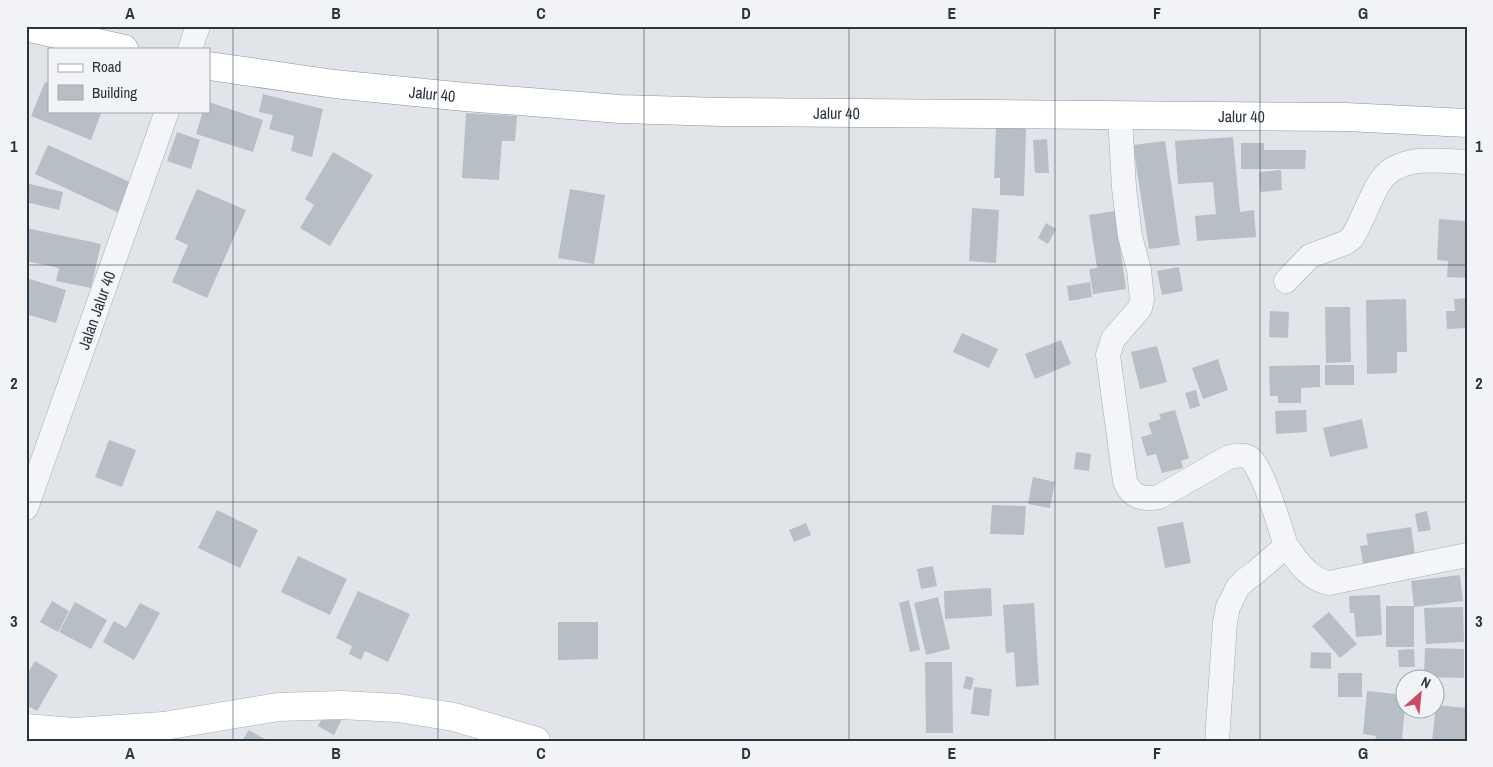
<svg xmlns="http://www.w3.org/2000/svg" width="1493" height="767" font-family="'Archivo Narrow',sans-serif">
  <rect width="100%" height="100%" fill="#e1e5e9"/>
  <path fill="#b8bec6" d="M45 82 49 83V111H102L91 140 31 116Z
    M263 94 323 109 312 157 291 151 294 136 269 129 273 115 259 112Z
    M209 102 263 120 253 152 196 134 203 111H209Z
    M466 113 517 116 515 141H502L499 180 462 178Z
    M996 127 1026 128 1024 196 1000 195V178H994Z
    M177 132 200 140 191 169 167 161Z
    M1233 137 1240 212 1254 210 1256 237 1197 241 1195 216 1216 214 1213 182 1178 184 1175 141Z
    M1047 139 1049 173H1035L1033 140Z
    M1165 141 1180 245 1149 249 1133 145Z
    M1241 143H1264V150H1306L1305 169H1241Z
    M48 145 132 183 119 213 35 174Z
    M333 152 373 175 330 246 300 228 314 205 305 199Z
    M1281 170 1282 190 1260 192 1259 172Z
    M26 183 63 192 59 210 26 202Z
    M197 189 246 210 207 298 172 282 188 245 175 239Z
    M570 189 605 195 594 264 558 258Z
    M972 208 999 210 996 263 969 261Z
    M1115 211 1126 289 1093 294 1089 269 1097 268 1089 215Z
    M1439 219 1467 221 1465 261H1467V278L1447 277 1448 261 1437 260Z
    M1046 223 1056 229 1048 244 1038 238Z
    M26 228 101 244 91 288 56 281 59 268 26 261Z
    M1179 267 1183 291 1162 295 1157 271Z
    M26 278 66 290 56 323 26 314Z
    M1090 282 1092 297 1069 301 1067 286Z
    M1467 298V328L1447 329 1446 311H1455L1454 299Z
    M1406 299 1407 352H1397V373L1367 374 1366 300Z
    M1325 307H1350L1351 362 1326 363Z
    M1270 311 1289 312 1288 338 1269 337Z
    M962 333 998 349 989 368 953 352Z
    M1061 340 1071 364 1035 379 1025 354Z
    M1157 346 1167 382 1140 389 1131 352Z
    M1218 359 1228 390 1203 399 1192 368Z
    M1320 365V387L1301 388V403H1278V396H1270L1269 366Z
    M1325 365H1354V385H1325Z
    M1196 390 1200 406 1190 409 1185 393Z
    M1175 410 1189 458 1181 461 1183 468 1162 473 1156 454 1147 456 1141 437 1152 434 1148 423 1161 419 1159 414Z
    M1306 410 1307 432 1276 434 1275 411Z
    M1362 419 1368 448 1330 457 1323 428Z
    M109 440 136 450 122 487 95 477Z
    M1076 452 1091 454 1089 471 1074 469Z
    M1033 477 1055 482 1050 508 1028 504Z
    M992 505 1026 506 1024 535 990 534Z
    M217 510 258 530 240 568 198 548Z
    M1427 511 1431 530 1418 532 1415 514Z
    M1183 522 1191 563 1165 568 1157 527Z
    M806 523 811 535 794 542 789 530Z
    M1411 527 1416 561 1364 569 1360 546 1368 545 1366 534Z
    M298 556 347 579 330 615 281 592Z
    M933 566 937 586 921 589 917 569Z
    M1460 575 1463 601 1414 607 1411 581Z
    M991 588 992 616 945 619 944 591Z
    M358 591 410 614 388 662 365 651 361 660 349 654 352 646 336 638Z
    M1380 595 1382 635 1356 637 1354 613H1350L1349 596Z
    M938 597 950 649 926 655 914 603Z
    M909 600 920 650 910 652 899 603Z
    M52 601 69 611 58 632 40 622Z
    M75 602 107 620 91 649 59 632Z
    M140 603 160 613 134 660 103 642 114 621 126 628Z
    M1034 603 1039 685 1016 687 1014 652 1006 653 1003 605Z
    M1386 606H1414V647H1386Z
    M1463 607 1464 642 1426 644 1424 608Z
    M1329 612 1357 644 1340 658 1312 626Z
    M558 622H598V659L558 660Z
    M1425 648 1464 649V678L1424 677Z
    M1414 649 1415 667H1399L1398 650Z
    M1311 652 1331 653V669L1310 668Z
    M35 661 58 675 37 711 26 705V676Z
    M925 662H952L953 733H926Z
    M1338 673H1362V697H1338Z
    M966 676 974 678 971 690 963 688Z
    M974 687 992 689 989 716 971 714Z
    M1367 691 1406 695 1402 741H1375L1376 736 1363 734Z
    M1436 705 1467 708V741H1432Z
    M328 707 344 715 334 735 318 726Z
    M249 730 268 741H242Z"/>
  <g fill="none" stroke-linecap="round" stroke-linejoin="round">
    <g stroke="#a6acb3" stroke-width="25">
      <g id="street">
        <path d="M190 49 198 26"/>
        <path d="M1120 116 1124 188 1130 236 1139 270 1142 299 1140 308 1113 339 1108 355 1125 481C1131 497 1143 500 1159 497L1229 457C1235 456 1242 454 1248 457 1261 462 1281 530 1286 546L1256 572 1245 580 1238 587 1228 607 1225 622 1217 741"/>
        <path d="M1286 281 1310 256 1345 243 1352 238C1362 221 1368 203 1378 185 1395 153 1437 161 1467 162"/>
        <path id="s1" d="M26 508 167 111"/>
        <path d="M1286 546C1298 561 1308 579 1329 583L1467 555"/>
      </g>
    </g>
    <g stroke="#a6acb3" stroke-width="29">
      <path id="secondary" d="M26 728 74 732 164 726 278 707 341 705 398 708 454 717 536 741"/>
    </g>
    <g stroke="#89939f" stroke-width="29">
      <g id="highway">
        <path d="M26 27 124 49"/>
        <path id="s2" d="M209 66 334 84 465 97 620 109 722 112 1346 117 1467 123"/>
      </g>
    </g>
    <use href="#street" stroke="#f4f5f8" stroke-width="24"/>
    <use href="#secondary" stroke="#fff" stroke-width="28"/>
    <use href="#highway" stroke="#fff" stroke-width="28"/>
  </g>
  <path fill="none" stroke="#2a3340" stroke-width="1" stroke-opacity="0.55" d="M233 26V741M438 26V741M644 26V741M849 26V741M1055 26V741M1260 26V741M26 265H1467M26 502H1467"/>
  <g text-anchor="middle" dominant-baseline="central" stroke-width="4" stroke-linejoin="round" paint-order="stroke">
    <g font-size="16" fill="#2a3340" stroke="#f1f3f7">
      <text stroke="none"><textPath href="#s2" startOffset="225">Jalur 40</textPath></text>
      <text stroke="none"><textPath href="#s2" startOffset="630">Jalur 40</textPath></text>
      <text stroke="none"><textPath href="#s2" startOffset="1035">Jalur 40</textPath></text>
      <text stroke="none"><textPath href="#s1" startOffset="210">Jalan Jalur 40</textPath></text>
    </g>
  </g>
  <rect width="1493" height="767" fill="none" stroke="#f1f3f7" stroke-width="55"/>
  <rect x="48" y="48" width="162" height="65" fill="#f1f3f7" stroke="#a1a6ae"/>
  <rect x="58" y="64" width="25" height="8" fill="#ffffff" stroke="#a1a6ae"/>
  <text x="92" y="72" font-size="15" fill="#2a3340">Road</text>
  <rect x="58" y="85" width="25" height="15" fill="#b8bec6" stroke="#a1a6ae"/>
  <text x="92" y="98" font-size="15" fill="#2a3340">Building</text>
  <g transform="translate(1420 694) rotate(27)"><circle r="24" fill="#f1f3f7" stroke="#a1a6ae"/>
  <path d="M0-4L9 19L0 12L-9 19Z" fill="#ca4b66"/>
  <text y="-8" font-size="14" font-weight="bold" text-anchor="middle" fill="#2a3340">N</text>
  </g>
  <rect x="28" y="28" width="1438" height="712" fill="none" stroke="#2a3340" stroke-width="2"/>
  <g font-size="16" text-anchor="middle" font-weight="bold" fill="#2a3340">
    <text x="130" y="19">A</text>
    <text x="336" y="19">B</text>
    <text x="541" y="19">C</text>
    <text x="746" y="19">D</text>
    <text x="952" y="19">E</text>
    <text x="1157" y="19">F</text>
    <text x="1363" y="19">G</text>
    <text x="14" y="152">1</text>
    <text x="1479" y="152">1</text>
    <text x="14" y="389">2</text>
    <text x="1479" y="389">2</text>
    <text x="14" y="627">3</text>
    <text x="1479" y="627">3</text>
    <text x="130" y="759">A</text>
    <text x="336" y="759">B</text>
    <text x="541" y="759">C</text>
    <text x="746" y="759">D</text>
    <text x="952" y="759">E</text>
    <text x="1157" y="759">F</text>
    <text x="1363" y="759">G</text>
  </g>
</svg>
